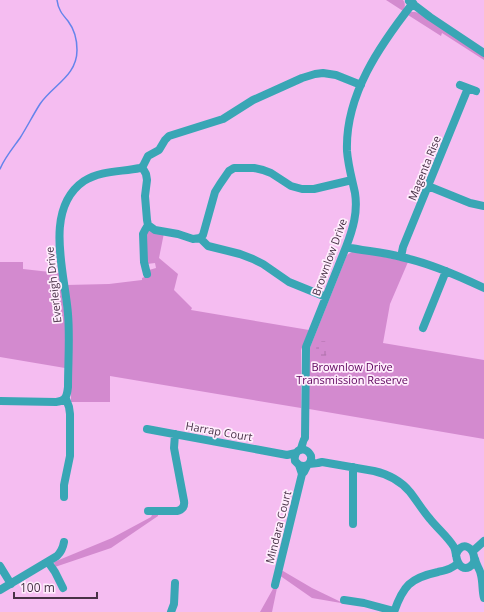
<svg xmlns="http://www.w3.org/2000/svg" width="484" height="612" font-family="'Open Sans',sans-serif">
  <defs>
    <pattern id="wetland-marsh" width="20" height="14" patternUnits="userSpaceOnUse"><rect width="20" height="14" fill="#d38acf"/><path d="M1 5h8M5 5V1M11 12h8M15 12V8" fill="none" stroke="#ad71aa"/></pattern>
  </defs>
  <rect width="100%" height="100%" fill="#f5bdf1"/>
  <path fill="#d38acf" d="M386 0H403C406 4 405 7 403 11Z
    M411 12H415L419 13 484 56V60L442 33 441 36 408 15Z
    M147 230 164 233 159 258 178 274 174 290 192 308 191 310 309 330 301 350V408L110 376V402H71V325L66 285 109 284 142 280V278L149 275V270L156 268 155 263 147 264Z
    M352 252 370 254 408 262 390 304 383 343 484 360V439L309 409V350L347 255 350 253Z
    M0 262H23V269L59 273 65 317V368L0 357Z
    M158 513V516L111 548 55 567 54 562 112 538 151 517 152 515Z
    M283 571 312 588 341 602V603L312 598 279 575 280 572Z
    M274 587 277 588 272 612H260Z"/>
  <path fill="url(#wetland-marsh)" d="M322 341H325L326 343 327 350 325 362 327 376 326 380 321 381C312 375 320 371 320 364 320 355 310 347 322 341Z"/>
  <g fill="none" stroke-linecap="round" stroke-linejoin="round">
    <path stroke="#6484eb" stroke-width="1.5" d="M0 169C5 157 13 148 20 138 27 127 33 115 40 104 53 85 77 76 77 50 77 40 74 29 68 21 62 14 58 9 57 0"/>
    <path stroke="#39a6b5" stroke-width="8" d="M409 1 430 17 484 53
      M460 85 476 91
      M142 167 146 174 147 180 145 196 147 220 148 225 155 230 178 234 193 239 200 238
      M428 186 470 203 484 206
      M200 238 203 235 215 192 220 184 229 171 234 168H254L263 170 271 173 291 186 302 189H314L352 180
      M200 238 208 246 240 254 253 259 263 264 289 282 326 297
      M346 247C364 251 383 252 401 257 430 263 457 275 484 288
      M401 257 403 247 468 88
      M147 274 144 262 143 234 145 230 148 225
      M423 328 446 271
      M0 401 56 402C66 401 67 396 68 387 68 363 70 338 68 314 65 273 43 209 84 181 101 170 122 172 140 168L143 166 148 156 159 150 165 140 169 136 223 119 253 100 302 78 315 74 323 73 336 75 361 85
      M147 429 287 455 296 453
      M300 450C303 446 302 441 305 438L306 347 346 247C353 229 358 212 355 193 352 179 348 165 347 151 345 95 380 45 413 3
      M309 464 318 463 322 462 374 471C387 474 401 481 410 492 417 501 423 511 430 519 438 529 448 537 454 547 457 553 455 563 462 567 467 570 472 566 474 562 476 546 460 540 456 555
      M299 465C307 468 312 463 311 456 306 445 293 449 295 461L299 465 302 474
      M353 467V524
      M64 497V485L70 456V414L69 407 66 399
      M148 511H177C182 510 185 507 184 501L174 448 175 434
      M473 551 484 541
      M475 559C476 565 480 569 481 575 483 583 482 591 484 598
      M48 562 55 572 63 588
      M0 566 11 584
      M275 585 302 474 304 472 307 466
      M0 590 57 556C61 552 63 548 64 542
      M344 600 364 603 394 611
      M171 612 174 604 175 583
      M394 612C403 586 410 578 438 572 446 570 452 569 458 563"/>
  </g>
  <g text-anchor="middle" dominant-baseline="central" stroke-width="3.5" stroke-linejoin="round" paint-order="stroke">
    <g font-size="11" fill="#483146" stroke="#ffedfd">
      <text transform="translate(424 168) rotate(-68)">Magenta Rise</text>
      <text transform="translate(329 257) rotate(-70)">Brownlow Drive</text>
      <text transform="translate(53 285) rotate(-96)">Everleigh Drive</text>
      <text transform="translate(219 431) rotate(10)">Harrap Court</text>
      <text transform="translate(278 527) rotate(-76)">Mindara Court</text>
    </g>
    <g font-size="11" fill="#5e045d" stroke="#ffedfd">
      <text x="352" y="366">Brownlow Drive<tspan x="352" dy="13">Transmission Reserve</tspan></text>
    </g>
  </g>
  <path d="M14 592v6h83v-6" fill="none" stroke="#483146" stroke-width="2"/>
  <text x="20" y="592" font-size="12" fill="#483146" stroke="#ffedfd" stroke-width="3" paint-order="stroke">100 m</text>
</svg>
